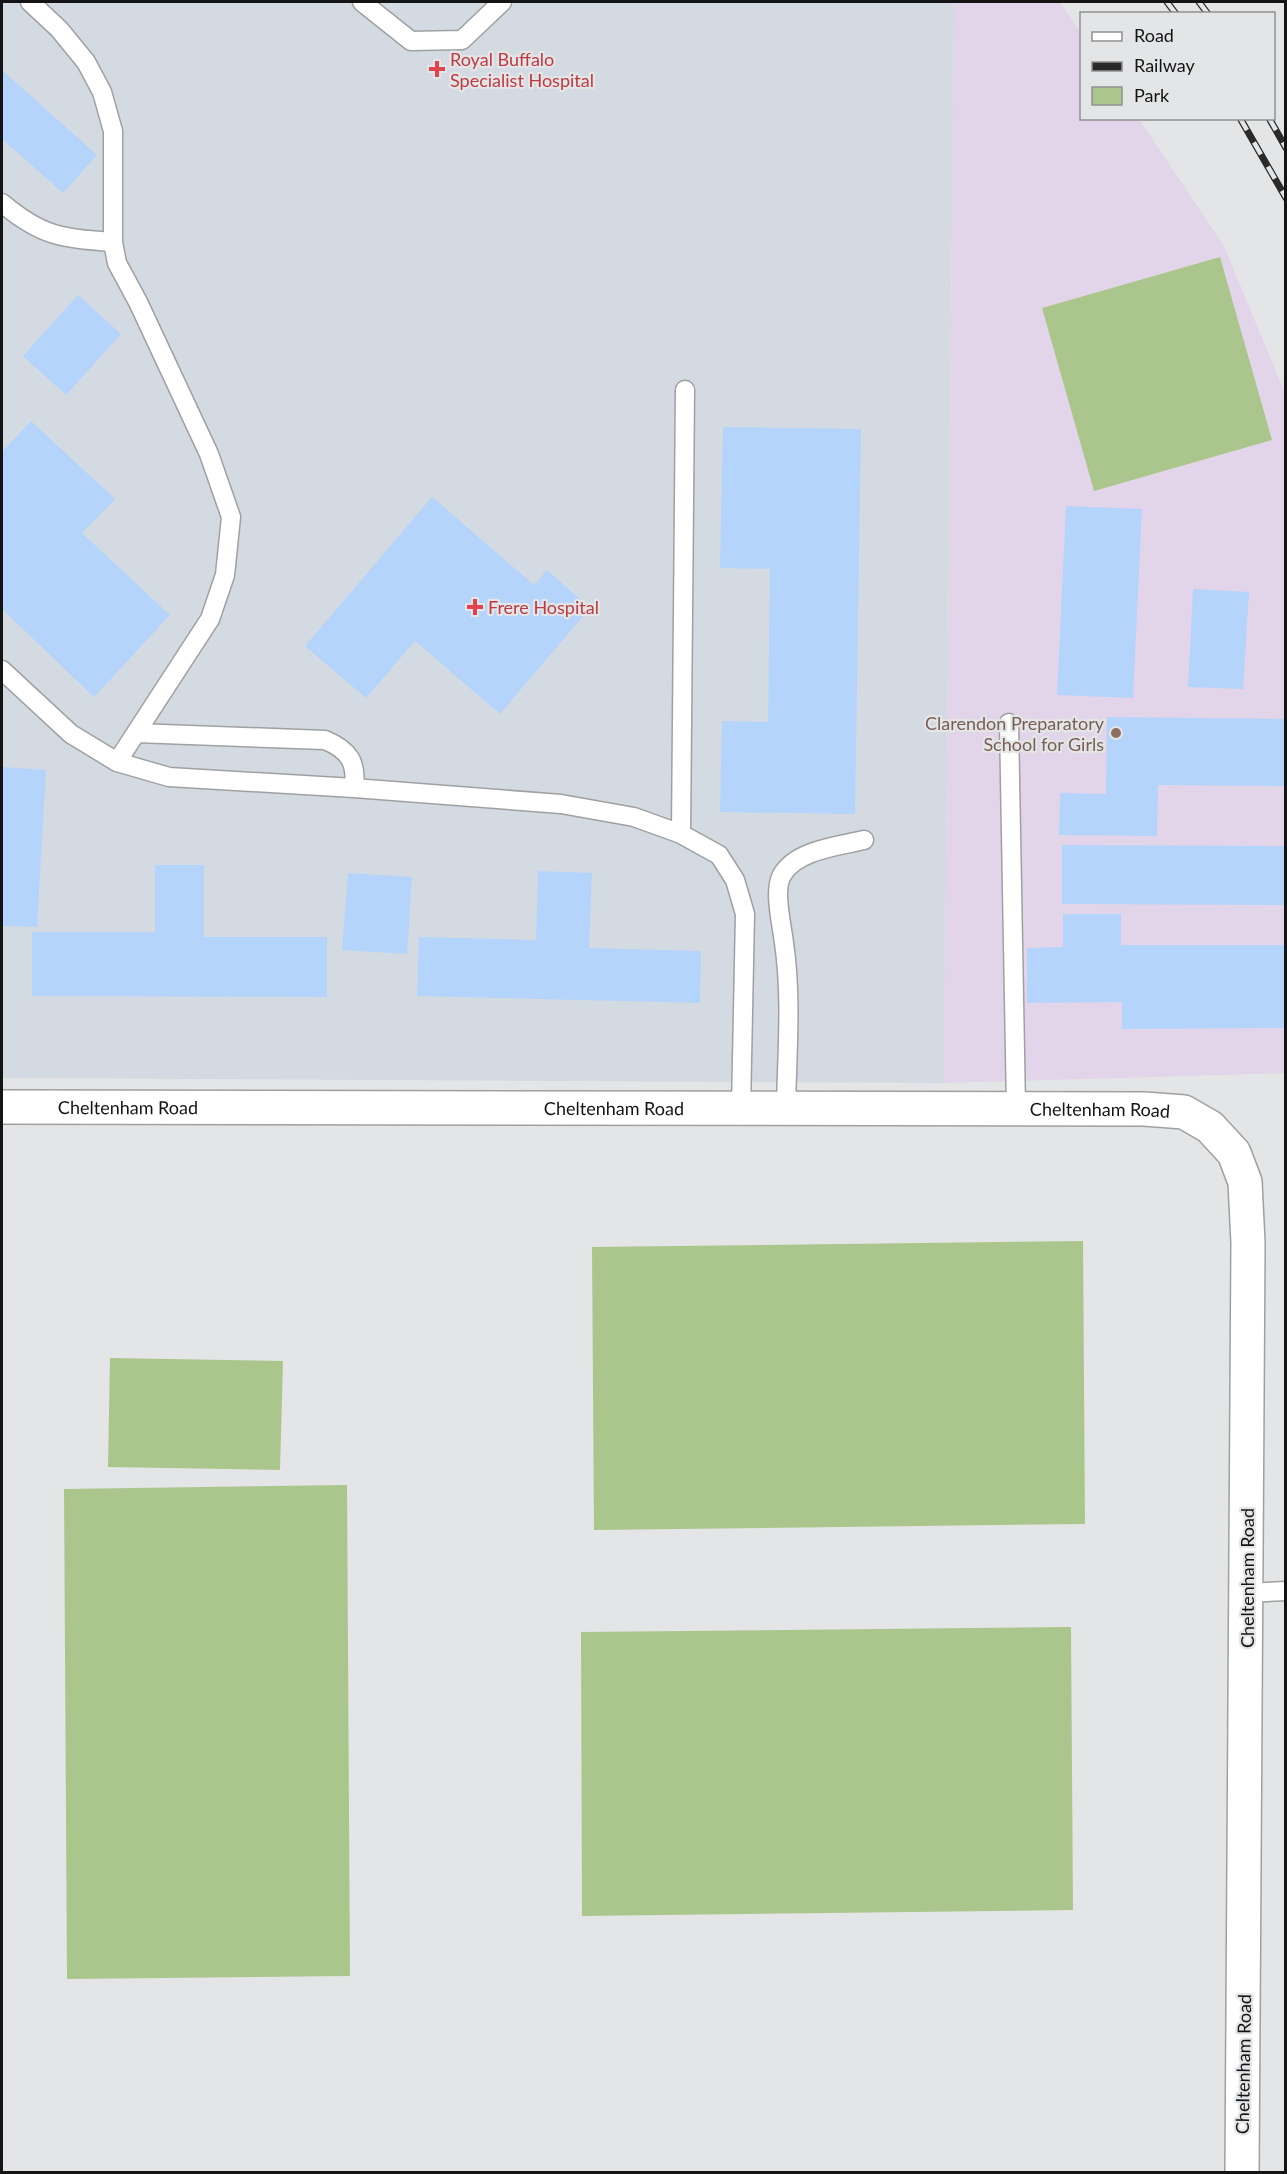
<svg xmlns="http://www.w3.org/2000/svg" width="1287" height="2174" font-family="Lato,sans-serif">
  <rect width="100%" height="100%" fill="#e4e5e6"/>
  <path fill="#d4dae1" d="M2 2H954L944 1083 2 1078Z"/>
  <path fill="#e3d5e9" d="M954 2H1060L1081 33 1082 118 1139 119 1224 246 1285 393V1073L944 1083Z"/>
  <path fill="#abc68d" d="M1220 257 1272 440 1094 491 1042 308Z
    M1083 1241 1085 1524 594 1530 592 1247Z
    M110 1358 283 1361 280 1470 108 1467Z
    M347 1485 350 1976 67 1979 64 1489Z
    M1071 1627 1073 1910 582 1916 581 1632Z"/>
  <path fill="#b5d4fb" d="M2 70 97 155 63 193 2 139Z
    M78 295 121 334 66 395 23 356Z
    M31 421 115 499 82 533 170 615 94 697 2 609V452Z
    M723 427 861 429 855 814 720 812 722 721 768 722 770 569 720 568Z
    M432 497 534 585 547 570 590 608 500 714 415 641 366 698 305 646Z
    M1066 506 1142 509 1133 698 1057 695Z
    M1193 589 1249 592 1243 689 1188 687Z
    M1107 717 1286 719V786L1158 785 1157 836 1059 835 1060 793 1106 794Z
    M2 767 46 770 37 927 2 926Z
    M1062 845 1286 846V905L1062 904Z
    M155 865H204V937H327V997L32 996V932H155Z
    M538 871 592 873 589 948 701 951 700 1003 417 996 419 937 536 940Z
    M348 873 412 877 407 954 342 950Z
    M1063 914H1121V945H1286V1028L1122 1029V1002L1027 1003V948L1063 947Z"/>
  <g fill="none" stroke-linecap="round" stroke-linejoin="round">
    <g stroke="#9fa0a1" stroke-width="21">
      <path id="lane" d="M30 2 59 29 86 62 102 92 113 131V242L117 263 138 302 209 454 231 517 225 575 210 619 117 762
        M362 2 411 41 462 40 502 2
        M2 203C42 237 62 238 113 242
        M2 670 71 734 117 762 169 777 354 788 561 804 634 817 681 834 719 855 735 880 745 914 741 1108
        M1009 723 1016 1108
        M136 733 325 740C349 750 357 762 354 788
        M681 834 685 390
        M786 1108C787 1053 792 997 784 943 782 925 773 890 782 875 796 850 839 846 864 840
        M1247 1593 1286 1591"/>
    </g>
    <g stroke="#9fa0a1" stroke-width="36">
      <g id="street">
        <path id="s1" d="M2 1107 1144 1109 1184 1112 1210 1127 1234 1153 1245 1182 1248 1243 1242 2172"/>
      </g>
    </g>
    <use href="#lane" stroke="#fff" stroke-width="18"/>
    <use href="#street" stroke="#fff" stroke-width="33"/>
    <g stroke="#2a2a2b" stroke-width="7">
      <path id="rail" d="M1167 2 1176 14
        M1199 2 1208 14
        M1240 118 1286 198
        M1269 118 1286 148"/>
    </g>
    <use href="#rail" stroke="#e4e5e6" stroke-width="4.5" stroke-dasharray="14" stroke-linecap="butt"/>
  </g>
  <g fill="#e0444e" stroke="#e4e5e6" stroke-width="2">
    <path d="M434 60h6v6h6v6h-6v6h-6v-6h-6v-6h6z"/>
    <path d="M472 598h6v6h6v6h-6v6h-6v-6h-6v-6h6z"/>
  </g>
  <circle fill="#8d6e63" stroke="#e4e5e6" stroke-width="2" cx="1116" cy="733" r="6"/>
  <g text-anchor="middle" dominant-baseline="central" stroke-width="4.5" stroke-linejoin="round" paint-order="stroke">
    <g font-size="18" fill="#be3a42" stroke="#e4e5e6" text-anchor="start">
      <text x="450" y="59">Royal Buffalo<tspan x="450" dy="21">Specialist Hospital</tspan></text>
      <text x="488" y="607">Frere Hospital</text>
    </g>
    <g font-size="18" fill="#785e54" stroke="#e4e5e6" text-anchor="end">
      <text x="1104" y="723">Clarendon Preparatory<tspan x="1104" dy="21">School for Girls</tspan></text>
    </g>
    <g font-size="18" fill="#141415" stroke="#e4e5e6">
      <text stroke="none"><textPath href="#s1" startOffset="126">Cheltenham Road</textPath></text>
      <text stroke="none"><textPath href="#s1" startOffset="612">Cheltenham Road</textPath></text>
      <text stroke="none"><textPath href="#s1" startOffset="1098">Cheltenham Road</textPath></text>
      <text transform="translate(1247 1578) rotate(-90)">Cheltenham Road</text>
      <text transform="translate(1243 2064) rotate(-89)">Cheltenham Road</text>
    </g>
  </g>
  <rect width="1287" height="2174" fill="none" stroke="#141415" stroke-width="6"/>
  <rect x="1080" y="12" width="195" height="108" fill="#e4e5e6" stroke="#919192" stroke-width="1.5"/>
  <rect x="1092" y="32" width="30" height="9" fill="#ffffff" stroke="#919192" stroke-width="1.5"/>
  <text x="1134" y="42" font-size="18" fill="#141415">Road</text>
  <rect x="1092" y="62" width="30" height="9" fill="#2a2a2b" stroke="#919192" stroke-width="1.5"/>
  <text x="1134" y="72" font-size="18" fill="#141415">Railway</text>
  <rect x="1092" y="87" width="30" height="18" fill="#abc68d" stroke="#919192" stroke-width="1.5"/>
  <text x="1134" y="102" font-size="18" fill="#141415">Park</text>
</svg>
